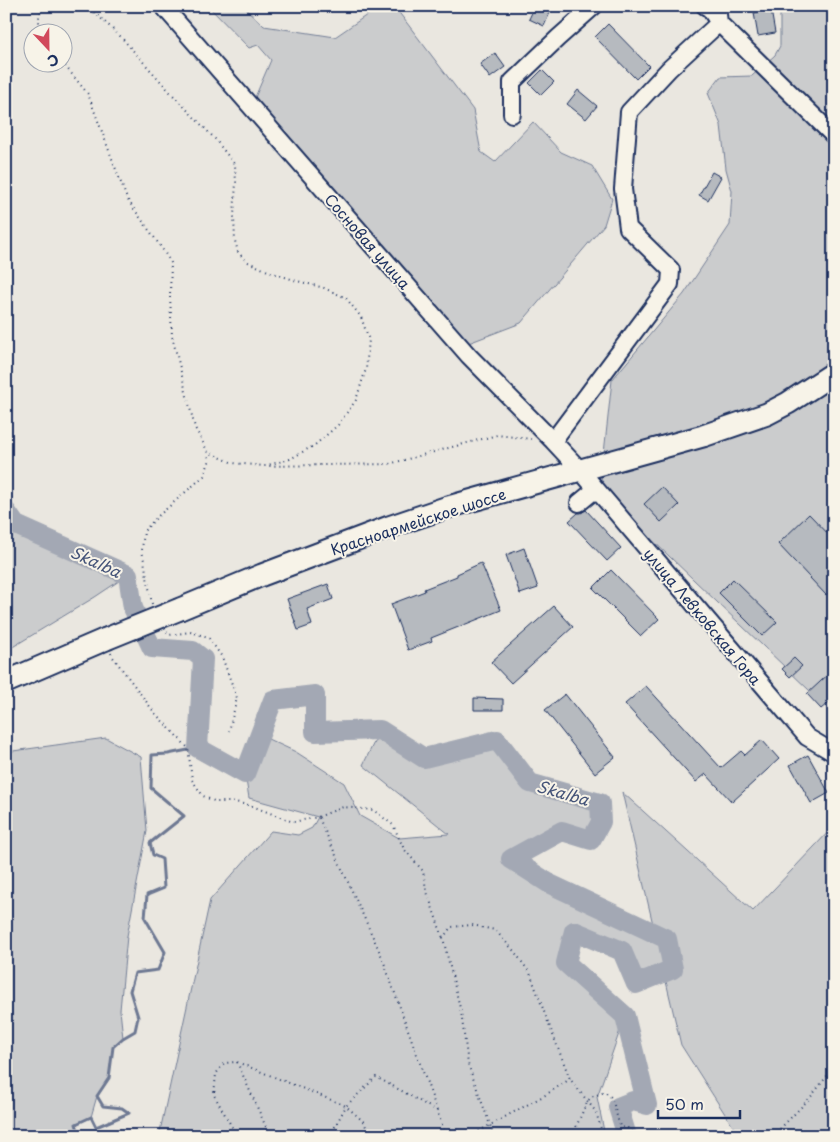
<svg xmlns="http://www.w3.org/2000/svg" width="840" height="1142" font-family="'Playpen Sans',sans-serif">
  <rect width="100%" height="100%" fill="#eae7e0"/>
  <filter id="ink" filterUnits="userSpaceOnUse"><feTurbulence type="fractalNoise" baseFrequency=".02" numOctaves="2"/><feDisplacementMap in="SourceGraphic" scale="10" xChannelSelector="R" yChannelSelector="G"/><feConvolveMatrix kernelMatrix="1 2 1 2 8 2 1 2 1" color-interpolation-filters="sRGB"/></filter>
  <g filter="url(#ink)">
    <path fill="#cbcccd" stroke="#737e96" d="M208 6H243L264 26 335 37 380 6H394L473 110 481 152 495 162 533 122 561 152 592 166 612 199 604 225 521 323 466 344 253 102 271 60 258 45 249 48Z
      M780 6H834V714L600 490 612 380 684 294 730 225 732 191 726 169 721 125 708 93 720 77 752 76 775 55 780 46Z
      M6 511 16 525 128 575 95 597 6 651Z
      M380 730 424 758 497 740 530 783 600 803 601 822 591 840 562 832 511 859 550 884 655 933 622 792 753 911 834 826V1136H739L681 1045 664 973 636 984 622 951 574 931 566 963 625 1016 597 1097 605 1136H159L210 900 271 831 298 835 312 828 318 817 249 798 245 774 268 739 296 752 344 783 360 816 399 838 449 834 363 765Z
      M106 738 141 757 147 831 127 936 120 1010 123 1038 113 1047 109 1078 97 1096 91 1117 76 1124 80 1136H6V752Z"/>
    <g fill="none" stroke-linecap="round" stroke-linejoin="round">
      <path stroke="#6d7892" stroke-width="3" d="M80 1136 76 1124 91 1117 96 1127 129 1113 122 1108 103 1106 97 1096 109 1078 113 1047 123 1038 135 1031 138 1017 130 991 135 973 158 970 165 952 145 918 147 895 164 888 162 859 153 855 150 843 184 816 151 788 152 755 168 754 198 748"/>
      <path stroke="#a3a8b4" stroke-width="20" d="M6 511 16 525 128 575 133 608 152 648 193 651 203 659 198 748 245 774 273 700 315 695V732L380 730 424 758 497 740 530 783 600 803 601 822 591 840 562 831 511 859 550 884 667 939 673 969 636 984 622 951 574 931 566 963 625 1016 647 1105 633 1101 618 1107 627 1136"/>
    </g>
    <path fill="#b6babf" stroke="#1b2f5e" d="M535 6H553L544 26 529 19Z
      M771 10 775 33 758 36 754 13Z
      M608 24 649 66 636 79 595 37Z
      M495 53 505 67 490 78 480 64Z
      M542 70 554 82 541 95 529 83Z
      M578 90 597 106 586 119 567 104Z
      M712 172 721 177 708 200 699 195Z
      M662 487 679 505 661 522 644 504Z
      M586 510 621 548 607 561 569 521 578 513H581Z
      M809 514 834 540V588L826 595 778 544Z
      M524 548 538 588 520 594 506 555Z
      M481 563 501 610 431 638 432 641 408 650 391 604 425 591 424 589 457 576V574Z
      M611 570 659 619 641 636 593 588Z
      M733 579 777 622 762 636 719 593Z
      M328 584 333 599 307 609 312 625 298 630 287 599Z
      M554 606 573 627 511 683 491 662Z
      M794 658 802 666 790 677 782 669Z
      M834 669V698L821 709 807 694Z
      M646 686 721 768 741 751 745 755 762 740 779 759 732 802 706 774 696 782 625 704Z
      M565 694 615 757 595 773 545 710Z
      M474 698 503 699V710H474Z
      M808 755 829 793 811 803 790 765Z"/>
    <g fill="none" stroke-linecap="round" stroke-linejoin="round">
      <g stroke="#1b2f5e" stroke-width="20">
        <path id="minor" d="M163 6 469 356 553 441 580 470 807 737 834 753
          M705 6 710 9 719 23 834 136
          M512 114V82L558 38 594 6
          M553 441 670 284 671 270 628 228 623 189 629 112 669 69 719 23 717 6
          M579 503 596 489"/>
      </g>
      <g stroke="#1b2f5e" stroke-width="25">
        <path id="major" d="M180 609 262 575 389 527 448 507 703 436 767 414 788 403 834 373
          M6 682 106 639"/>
      </g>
      <path stroke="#1b2f5e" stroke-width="2" stroke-dasharray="1 4" stroke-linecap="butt" d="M86 6 95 13 120 36 171 93 215 139 235 165 236 182 234 216 235 241 238 252 246 261 270 272 297 281 324 288 346 298 361 317 369 340 366 369 356 400 338 425 315 445 290 459 268 465
        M42 32C38 21 37 17 44 6
        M62 62 88 94 127 199 161 247 171 263 170 296 172 336 195 428 208 452 233 463 264 466 389 464 497 435 531 439
        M152 604 142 550 144 531 157 517 204 476 209 462 208 452
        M167 632 169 635 190 632 208 637 222 657 237 698 229 731
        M111 653 112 656 154 712 188 748 192 780 203 796 216 802H235L252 806 293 822 318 817 343 807 373 810 393 825 404 849 423 871 426 889 443 938
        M319 818 382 957 446 1136
        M237 1062 270 1136
        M237 1136 214 1095 216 1074 224 1063 237 1062 346 1106 364 1122 370 1136
        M330 1136 346 1106 376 1077 400 1090 437 1111
        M470 1136 547 1094 570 1079
        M494 1136 468 1064 461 1012 443 938 451 927 472 925 495 930 514 951 530 973 546 1017 570 1079 596 1112 603 1136
        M572 1136 587 1102 591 1097 605 1092 612 1098 620 1127 628 1128 645 1136
        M773 1136 810 1098 834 1067"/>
      <use href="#minor" stroke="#f7f3e8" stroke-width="16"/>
      <use href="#major" stroke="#f7f3e8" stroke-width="21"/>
      <g stroke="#1b2f5e" stroke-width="25" stroke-linecap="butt">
        <path id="major-bridge" d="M106 639 180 609"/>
      </g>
      <use href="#major-bridge" stroke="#f7f3e8" stroke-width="21"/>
    </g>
  </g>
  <g text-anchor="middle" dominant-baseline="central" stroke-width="4" stroke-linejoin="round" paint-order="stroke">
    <g font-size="15" fill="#1b2f5e" stroke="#f7f3e8">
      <text transform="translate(368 241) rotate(49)">Сосновая улица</text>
      <text transform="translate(418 521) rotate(-18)">Красноармейское шоссе</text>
      <text transform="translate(703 616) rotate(50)">улица Левковская Гора</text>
    </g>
    <g font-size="16" font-style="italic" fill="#445378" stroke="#f7f3e8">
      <text transform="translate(96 561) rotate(24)">Skalba</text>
      <text transform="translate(563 792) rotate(16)">Skalba</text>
    </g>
  </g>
  <rect width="840" height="1142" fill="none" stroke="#f7f3e8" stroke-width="25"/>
  <rect x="12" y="12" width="815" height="1117" fill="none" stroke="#1b2f5e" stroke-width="2" filter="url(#ink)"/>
  <g transform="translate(48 48) rotate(158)"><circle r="24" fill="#f7f3e8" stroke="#9fa5b1"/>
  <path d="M0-4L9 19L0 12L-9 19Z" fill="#d1495b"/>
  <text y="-8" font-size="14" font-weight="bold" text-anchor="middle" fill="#1b2f5e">С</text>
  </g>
  <path d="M658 1110v8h82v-8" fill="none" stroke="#1b2f5e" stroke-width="2.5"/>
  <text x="665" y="1110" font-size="15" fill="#1b2f5e" stroke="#f7f3e8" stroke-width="4" paint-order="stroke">50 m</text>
</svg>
